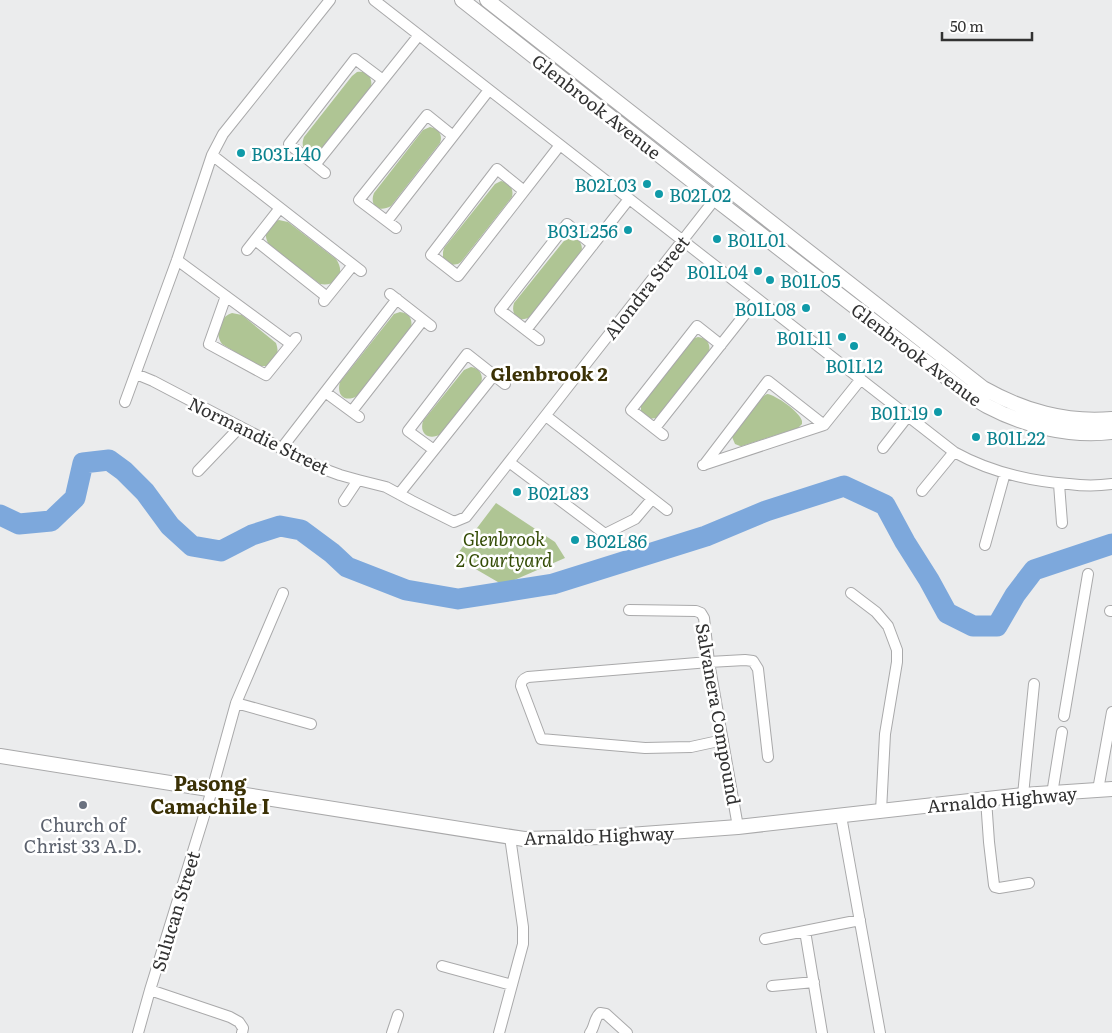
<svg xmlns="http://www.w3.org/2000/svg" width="1112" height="1033" font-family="Literata,serif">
  <rect width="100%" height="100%" fill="#ebeced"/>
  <path fill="#afc594" d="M357 72C367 70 373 77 371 87L321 151C309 158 299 150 304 137L352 76Z
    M430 127C439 129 443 135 440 143L391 206C379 213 369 206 374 193L423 130Z
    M501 181C510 183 514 189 512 197L461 262 458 264 451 265 443 259V252L444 248 495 184Z
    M279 220 288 222 336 259C346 273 337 287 320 284L270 246C262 236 266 223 279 220Z
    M571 237C579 238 584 245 581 253L531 316C520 324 510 316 514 303L563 242 567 238Z
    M400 312C409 313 413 319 411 328L357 396C345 403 336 395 340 382L394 314Z
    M232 313 242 315 276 343C280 355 276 357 268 366H258L222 344C214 333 219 317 232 313Z
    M698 337C707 338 711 344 709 353L659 416 656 418 649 419 641 412V405L692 339Z
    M471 367C479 368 484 375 481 383L441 434C429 441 419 434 423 421L464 370Z
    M767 394C776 395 800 412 802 421V424L798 428 742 446H740L735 444 732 437 734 432 762 397Z
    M496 503 555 542 565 558 503 585 455 557Z"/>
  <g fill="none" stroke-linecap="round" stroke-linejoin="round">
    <path stroke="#7da8dc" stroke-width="21" d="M0 515 19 524 51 521 75 498 83 463 109 460 124 471 145 492 170 526 192 546 221 551 252 535 280 526 301 530 332 553 347 567 406 590 458 599 553 584 706 536 766 511 844 486 885 505 905 542 929 580 947 613 973 626H997L1015 595 1034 570 1112 544"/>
    <g stroke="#a9a9aa" stroke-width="12">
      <path id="street" d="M374 0 954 452C990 472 1028 481 1069 484 1083 486 1098 486 1112 484
        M212 155 361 271
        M315 165 419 35
        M325 173 289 144 355 59 383 80
        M524 191 497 169 431 255 458 276 560 145
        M387 221 489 90
        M396 228 359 200 427 115 453 136
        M255 240 327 297
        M247 250 280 208
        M177 260 291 344
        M390 294 431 326
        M226 296 209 344 266 375 296 338
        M324 301 353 265
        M526 330 629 199
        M539 340 500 310 567 224 593 245
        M136 374 153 381 302 459 321 468 340 475 358 480 386 487 412 501 454 522 466 517 715 199
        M325 392 359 417
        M125 402 177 260 212 155 223 134 330 0
        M352 411 423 320
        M546 416 667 510
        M655 428 757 299
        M663 435 631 410 697 326 721 345
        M883 448 908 416
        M281 449 397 299
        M434 450 408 431 467 354 505 384
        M509 462 605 534 635 519 652 499
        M703 465 824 425 861 379
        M704 465 768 381 824 425
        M198 471 240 427
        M1059 484 1062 523
        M922 491 954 452
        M399 494 494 375
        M344 501 358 480
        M985 545 1005 473
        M851 593 876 612 888 626 897 650V662L885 734 881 811
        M629 610 696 611 701 613 704 618 709 662 738 827
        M1110 611H1112
        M236 703 283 593
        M1064 716 1088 574
        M723 740 691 747 645 748 541 739 521 686C521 681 523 679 528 677L709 662 745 660 753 661 758 669 768 757
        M1098 790 1112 712
        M1052 794 1062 732
        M1023 795 1034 684
        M986 799 989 842 994 885 995 887 999 888 1029 883
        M841 816 880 1033
        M805 931 822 1033
        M765 939 860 920
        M442 966 512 985
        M772 986 814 982
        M150 990 230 1017 239 1022 243 1028 242 1033
        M138 1033 150 990 212 790 236 703 311 724
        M392 1033 398 1015
        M499 1033 523 944V927L510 837
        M590 1033C595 1027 594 1018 600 1013L606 1014 627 1033"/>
    </g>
    <g stroke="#a9a9aa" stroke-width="16">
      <path id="secondary" d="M462 0 715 199 964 391C972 396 979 402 987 406 1025 426 1069 437 1112 432
        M487 0 983 388C1024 411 1065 423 1112 419
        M0 756 524 839 602 837 738 827 1023 795 1112 789"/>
    </g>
    <use href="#street" stroke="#fff" stroke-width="10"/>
    <use href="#secondary" stroke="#fff" stroke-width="14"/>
  </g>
  <g fill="#0f9aa8" stroke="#fff" stroke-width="2">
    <circle cx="241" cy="153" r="5"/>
    <circle cx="647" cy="184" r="5"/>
    <circle cx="659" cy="194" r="5"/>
    <circle cx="628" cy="230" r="5"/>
    <circle cx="717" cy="239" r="5"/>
    <circle cx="758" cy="271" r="5"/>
    <circle cx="770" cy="280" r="5"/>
    <circle cx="806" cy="308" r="5"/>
    <circle cx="842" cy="337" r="5"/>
    <circle cx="854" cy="346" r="5"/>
    <circle cx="938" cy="412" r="5"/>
    <circle cx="976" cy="437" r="5"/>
    <circle cx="517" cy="492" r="5"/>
    <circle cx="575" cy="540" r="5"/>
  </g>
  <circle fill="#6b7280" stroke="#fff" stroke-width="2" cx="83" cy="805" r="5"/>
  <g text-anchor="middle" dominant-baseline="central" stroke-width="5" stroke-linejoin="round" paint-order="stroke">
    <g font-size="18" fill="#323232" stroke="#fff">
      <text transform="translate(597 106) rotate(38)">Glenbrook Avenue</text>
      <text transform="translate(646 287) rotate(-52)">Alondra Street</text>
      <text transform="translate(917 354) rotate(37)">Glenbrook Avenue</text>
      <text transform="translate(259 435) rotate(26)">Normandie Street</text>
      <text transform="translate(719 714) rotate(80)">Salvanera Compound</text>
      <text transform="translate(1002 799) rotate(-5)">Arnaldo Highway</text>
      <text transform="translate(599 835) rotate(-2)">Arnaldo Highway</text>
      <text transform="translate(175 911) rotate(-73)">Sulucan Street</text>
    </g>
    <g font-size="18" fill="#0d838f" stroke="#fff" text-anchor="start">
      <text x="251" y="153">B03L140</text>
      <text x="637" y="184" text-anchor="end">B02L03</text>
      <text x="669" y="194">B02L02</text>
      <text x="618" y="230" text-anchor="end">B03L256</text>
      <text x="727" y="239">B01L01</text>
      <text x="748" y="271" text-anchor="end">B01L04</text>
      <text x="780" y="280">B01L05</text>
      <text x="796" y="308" text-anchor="end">B01L08</text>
      <text x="832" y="337" text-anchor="end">B01L11</text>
      <text x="854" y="365" text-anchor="middle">B01L12</text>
      <text x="928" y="412" text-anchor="end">B01L19</text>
      <text x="986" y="437">B01L22</text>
      <text x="527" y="492">B02L83</text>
      <text x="585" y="540">B02L86</text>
    </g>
    <g font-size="18" font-style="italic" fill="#344c06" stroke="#fff">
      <text x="504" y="538">Glenbrook<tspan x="504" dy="21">2 Courtyard</tspan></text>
    </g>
    <g font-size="18" fill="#5b616d" stroke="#fff">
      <text x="83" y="824">Church of<tspan x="83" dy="21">Christ 33 A.D.</tspan></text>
    </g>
    <g font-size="19" font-weight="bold" fill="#3b3105" stroke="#fff">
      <text x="549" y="373">Glenbrook 2</text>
    </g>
    <g font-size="20" font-weight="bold" fill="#3b3105" stroke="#fff">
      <text x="210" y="782">Pasong<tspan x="210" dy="23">Camachile I</tspan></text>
    </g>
  </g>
  <path d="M942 32v8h90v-8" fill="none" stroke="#323232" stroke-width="2.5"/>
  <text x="950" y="32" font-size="15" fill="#323232" stroke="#ffffff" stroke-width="4" paint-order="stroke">50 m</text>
</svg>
